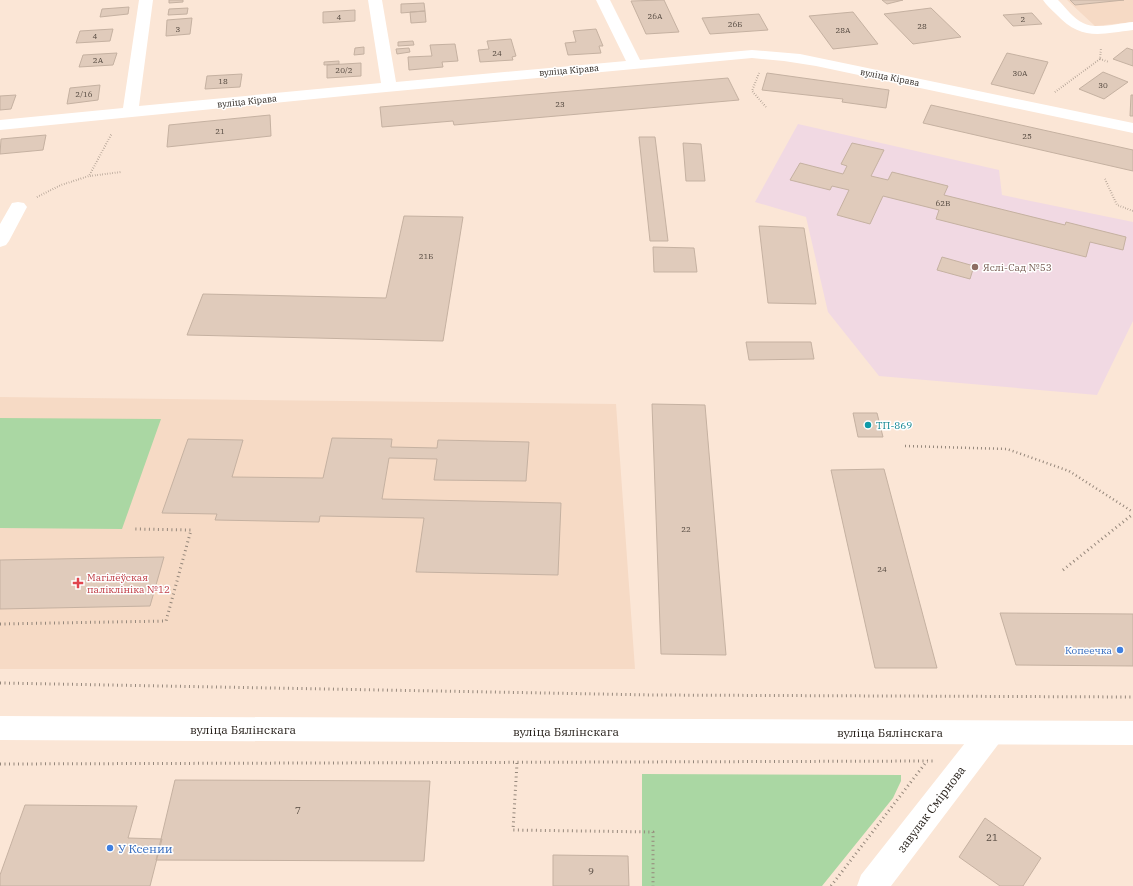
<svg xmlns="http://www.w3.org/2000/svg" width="1133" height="886" font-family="'IBM Plex Serif',serif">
  <rect width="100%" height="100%" fill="#fbe6d6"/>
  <path fill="#f6dac5" d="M1067 0H1133V22L1095 26Z
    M0 397 616 404 635 669H0Z"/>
  <path fill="#f1d9e3" d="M798 124 999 170 1002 195 1133 222V321L1097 395 879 376 828 312 806 217 755 202Z"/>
  <path fill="#aad7a3" d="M0 418 161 419 122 529 0 528Z
    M642 774 901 775V781L893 798 822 886H642Z"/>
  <path fill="#e0cbbb" stroke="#c5b1a1" d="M169 0H183V2L169 3Z
    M664 0 679 32 646 34 631 1Z
    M882 0H903L887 4Z
    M1070 0H1124L1075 5Z
    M424 3 425 11 401 13V4Z
    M129 7 128 14 100 17 102 9Z
    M188 8 187 14 168 15 169 9Z
    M931 8 961 37 913 44 884 14Z
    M355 10V21L323 23V12Z
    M425 11 426 22 411 23 410 12Z
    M853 12 878 44 833 49 809 16Z
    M1032 13 1042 24 1013 26 1003 15Z
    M759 14 768 30 710 34 702 18Z
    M192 18 190 34 166 36 167 20Z
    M113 29 110 41 76 43 80 31Z
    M596 29 603 46H599L601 53 568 55 565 43 576 42 573 31Z
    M511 39 516 56 512 57 513 60 480 62 478 50 489 49 487 41Z
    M413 41 414 45 398 46V42Z
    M455 44 458 61 442 62 443 67 409 70 408 57 432 56 430 45Z
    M364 47V54L354 55 355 48Z
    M409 48 410 52 397 54 396 49Z
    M1127 48 1133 50V66L1113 59Z
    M117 53 113 65 79 67 83 55Z
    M1007 53 1048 62 1034 94 991 84Z
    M339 61V64L324 65V62Z
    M361 63V76L327 78V65Z
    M1103 72 1128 82 1104 99 1079 89Z
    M767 73 889 90 886 108 842 102 843 99 762 90Z
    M242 74 240 87 205 89 207 76Z
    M728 78 739 100 454 125 453 121 382 127 380 107Z
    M100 85 98 100 67 104 70 88Z
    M16 95 11 109 0 110V96Z
    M1131 95H1133V116H1130Z
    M931 105 1133 150V171L923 123Z
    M270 115 271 136 167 147 169 125Z
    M46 135 43 150 0 154 1 139Z
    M639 137H655L668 241H650Z
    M683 143 701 144 705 181H686Z
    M852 143 884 150 871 176 888 180 892 172 948 186 944 195 1065 225 1066 222 1126 237 1123 250 1090 242 1086 257 936 219 939 210 883 196 870 224 837 215 849 190 832 186 830 190 790 180 800 163 843 174 847 166 841 164Z
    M404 216 463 217 443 341 187 335 203 294 386 298Z
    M759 226 804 228 816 304 768 303Z
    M653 247 694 248 697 272H654Z
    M942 257 974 266 970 279 937 270Z
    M746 342H811L814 359 749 360Z
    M652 404 705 405 726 655 661 654Z
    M853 413H877L883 437H858Z
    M332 438 392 439 391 447 437 448 438 440 529 442 526 481 434 480 437 459 389 458 382 499 561 503 558 575 416 572 424 518 320 516 319 522 215 520 217 514 162 513 188 439 243 440 232 477 323 478Z
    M884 469 937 668H875L831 470Z
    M164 557 150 606 0 609V560Z
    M1000 613 1133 614V666L1016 665Z
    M175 780 430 781 424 861 156 860Z
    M25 805 137 806 128 838 162 839 150 886H0V875Z
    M985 818 1041 858 1023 886H1000L959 857Z
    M553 855 628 856 629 886H553Z"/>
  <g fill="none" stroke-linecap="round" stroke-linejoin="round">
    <path stroke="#95877b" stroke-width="2" stroke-dasharray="0.5 2" stroke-linecap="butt" d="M1100 59 1109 62
      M759 73 752 91 766 107
      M1055 92 1100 59 1101 48
      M90 176 121 172
      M1105 179 1117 205 1133 211
      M37 197 61 185 89 176 112 133"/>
    <path stroke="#95877b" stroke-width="2.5" stroke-dasharray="1 3" stroke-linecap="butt" d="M905 446 1007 449 1069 471 1133 512"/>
    <path stroke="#95877b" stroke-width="3" stroke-dasharray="1 3.5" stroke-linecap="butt" d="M1063 570 1133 514
      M0 624 166 621 191 530 134 529
      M0 683 653 695 1133 697
      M517 763 513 830 653 832V886
      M0 764 933 761
      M831 886 927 761"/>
    <path fill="#fff" fill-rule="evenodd" d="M139 0H153L139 106 381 83 368 0H382L396 82 626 61 596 0H610L640 60 752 50 800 54 1133 123V133L816 66 784 61 752 58 354 95 0 130V120L123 108Z
      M1043 0H1058C1066 8 1073 18 1083 23 1097 30 1119 23 1133 22V30C1100 34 1081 41 1056 14 1051 9 1046 5 1043 0Z
      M18 202 24 203 27 207 9 241 6 245 0 247V224L12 203Z
      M990 721 1000 724 1004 733 1000 742 891 886H857L861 875 980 724Z"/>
    <path fill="#fff" fill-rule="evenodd" d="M0 716 1133 721V745L0 740Z"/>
  </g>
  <circle fill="#8d6e63" stroke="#fff" stroke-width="1.5" cx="975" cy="267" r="4"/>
  <circle fill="#0f9aa8" stroke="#fff" stroke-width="1.5" cx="868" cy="425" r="4"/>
  <path fill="#e0444e" stroke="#fff" stroke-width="1.5" d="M76 577h4v4h4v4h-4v4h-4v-4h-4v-4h4z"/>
  <g fill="#3f7fe0" stroke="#fff" stroke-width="1.5">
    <circle cx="1120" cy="650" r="4"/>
    <circle cx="110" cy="848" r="4"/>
  </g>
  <g text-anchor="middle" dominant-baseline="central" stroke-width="3" stroke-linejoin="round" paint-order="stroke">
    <g font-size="8" fill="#52473e">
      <text x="655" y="16">26А</text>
      <text x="339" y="17">4</text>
      <text x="1023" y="19">2</text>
      <text x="735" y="24">26Б</text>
      <text x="922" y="26">28</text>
      <text x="178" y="29">3</text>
      <text x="843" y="30">28А</text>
      <text x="95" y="36">4</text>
      <text x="497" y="53">24</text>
      <text x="98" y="60">2А</text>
      <text x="344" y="70">20/2</text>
      <text x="1020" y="73">30А</text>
      <text x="223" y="81">18</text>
      <text x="1103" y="85">30</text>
      <text x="84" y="94">2/16</text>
      <text x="560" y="104">23</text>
      <text x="220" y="131">21</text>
      <text x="1027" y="136">25</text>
      <text x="943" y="203">62В</text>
      <text x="426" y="256">21Б</text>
      <text x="686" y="529">22</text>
      <text x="882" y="569">24</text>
    </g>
    <g font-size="9" fill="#221b15" stroke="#fff">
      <text transform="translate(569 70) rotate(-5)">вуліца Кірава</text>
      <text transform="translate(890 77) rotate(11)">вуліца Кірава</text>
      <text transform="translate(247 101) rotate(-6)">вуліца Кірава</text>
    </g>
    <g font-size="10" fill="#785e54" stroke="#fff" text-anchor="start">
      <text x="983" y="267">Яслі-Сад №53</text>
    </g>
    <g font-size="10" fill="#0d838f" stroke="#fff" text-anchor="start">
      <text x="876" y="425">ТП-869</text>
    </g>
    <g font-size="10" fill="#be3a42" stroke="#fff" text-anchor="start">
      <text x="87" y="577">Магілёўская<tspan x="87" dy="12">паліклініка №12</tspan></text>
    </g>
    <g font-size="10" fill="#366cbe" stroke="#fff" text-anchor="end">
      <text x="1112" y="650">Копеечка</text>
    </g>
    <g font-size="10" fill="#52473e">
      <text x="298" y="810">7</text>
      <text x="992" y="837">21</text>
      <text x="591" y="871">9</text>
    </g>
    <g font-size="12" fill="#221b15" stroke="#fff">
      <text x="243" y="729">вуліца Бялінскага</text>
      <text x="566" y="731">вуліца Бялінскага</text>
      <text x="890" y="732">вуліца Бялінскага</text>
      <text transform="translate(931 809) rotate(-53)">завулак Смірнова</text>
    </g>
    <g font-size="12" fill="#366cbe" stroke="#fff" text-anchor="start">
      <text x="118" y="848">У Ксении</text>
    </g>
  </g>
</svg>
